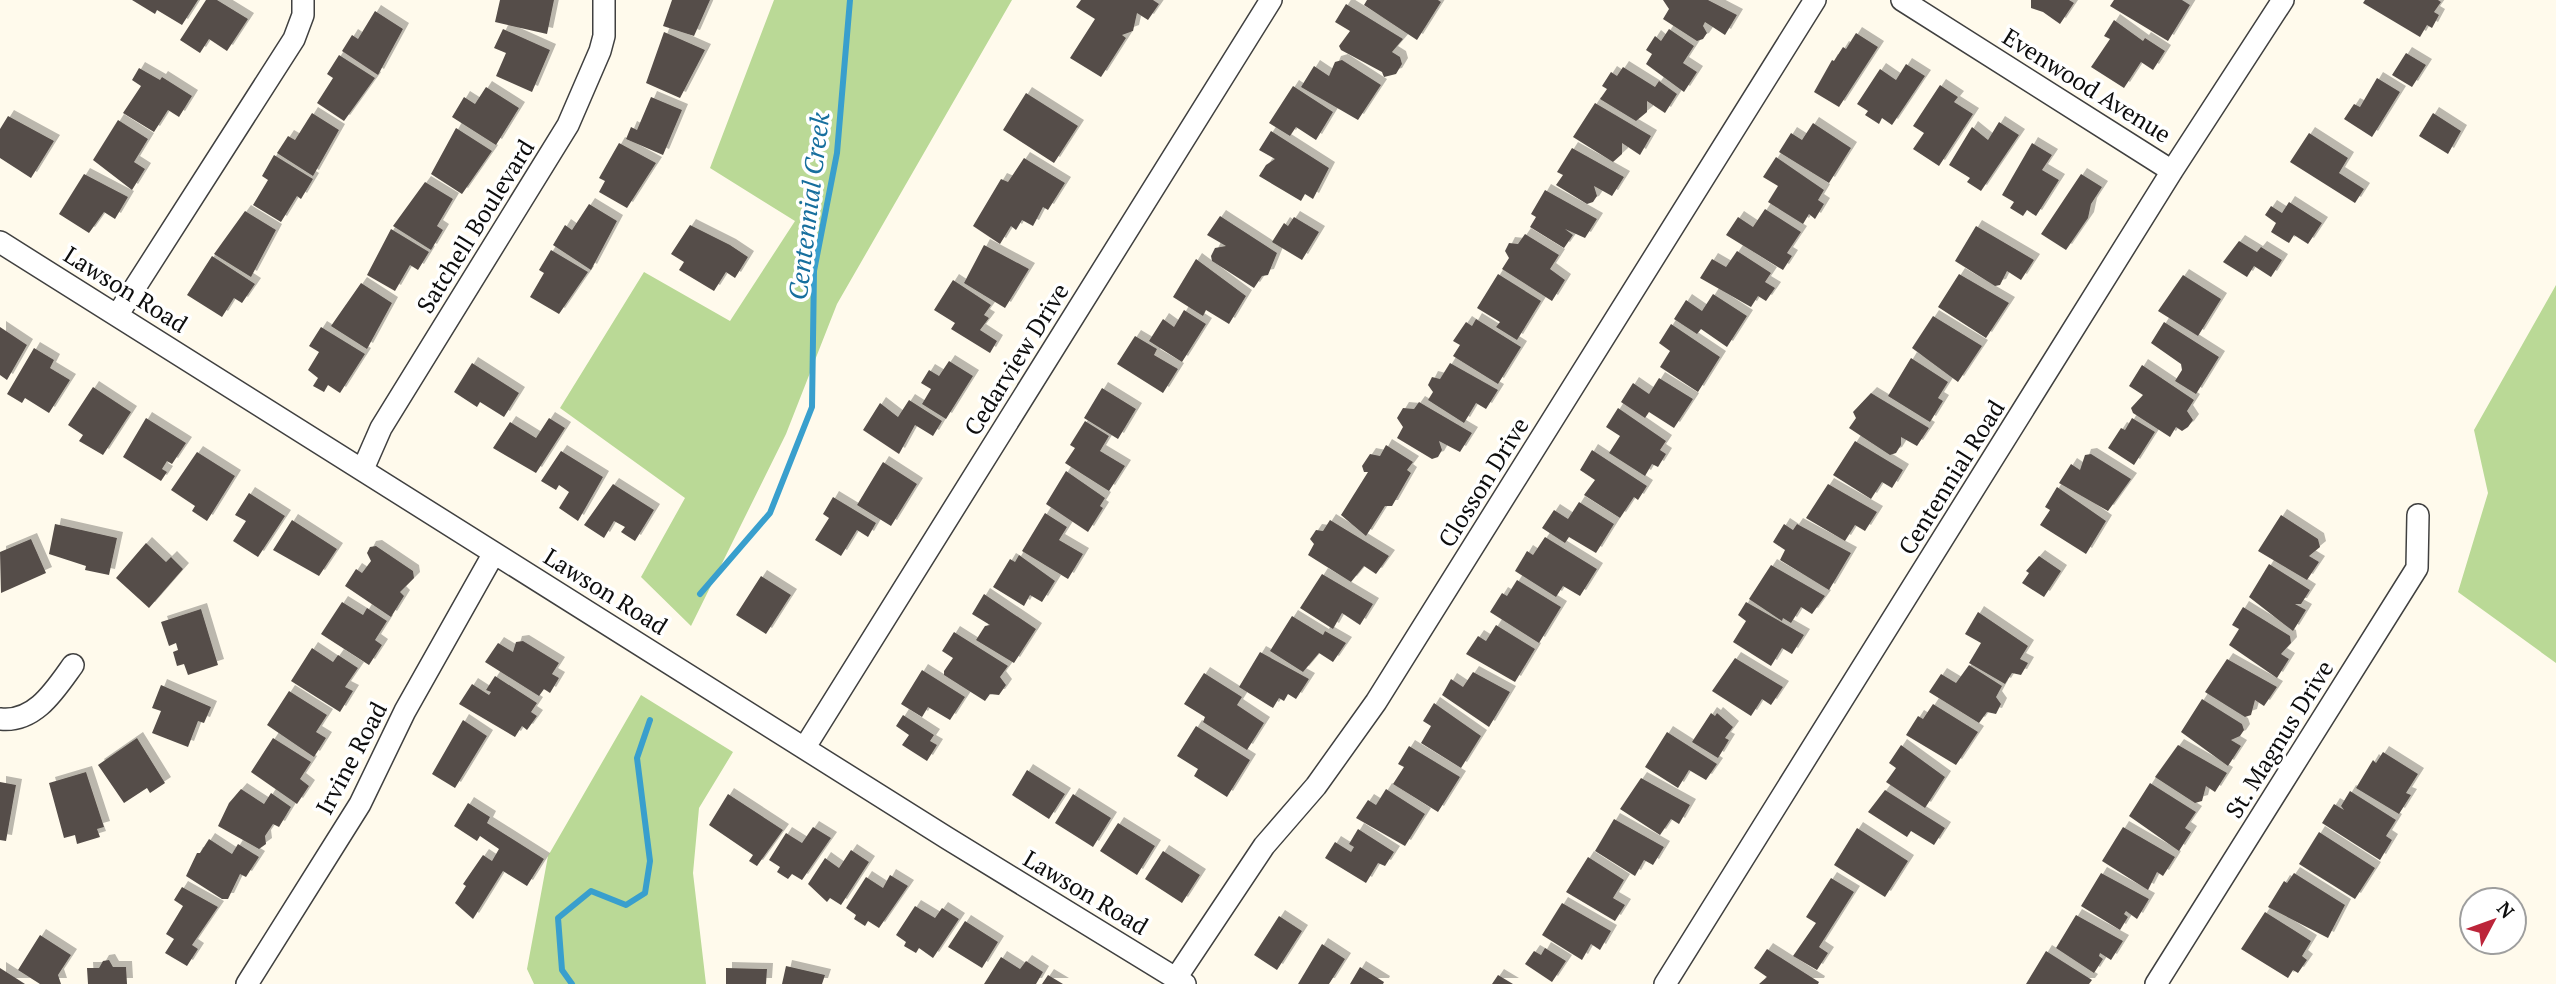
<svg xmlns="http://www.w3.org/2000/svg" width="2556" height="984" font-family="'PT Serif',serif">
  <defs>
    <filter id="shadow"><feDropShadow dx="6" dy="-6" stdDeviation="0" flood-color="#0004"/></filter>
  </defs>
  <rect width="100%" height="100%" fill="#fffaec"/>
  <path fill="#bad996" d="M774 0H1012L837 304 786 434 691 626 641 577 685 498 560 408 644 272 730 321 795 221 710 168Z
    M2556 285V663L2458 592 2488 493 2474 430Z
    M641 695 733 752 699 808 693 873 706 984H534L527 969 548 856Z"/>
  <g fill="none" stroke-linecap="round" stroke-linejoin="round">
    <path stroke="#399fcd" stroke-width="6" d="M700 594 770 513 812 407 814 271 837 153 850 0
      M572 984 562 970 558 918 591 891 626 905 645 893 650 861 637 758 650 720"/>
  </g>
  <path fill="#554d49" filter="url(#shadow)" d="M132 0H198L182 25 157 10 155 14Z
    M206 0H217L248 19 227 51 209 39 200 53 180 40Z
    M500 0H554L547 34 495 22Z
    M672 0H710L694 36 663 26Z
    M1081 0H1153L1159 4 1148 20 1137 13 1133 31 1122 35 1126 38 1101 77 1070 58 1095 19 1076 7Z
    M1367 0H1438L1441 2 1417 40 1364 5Z
    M1663 0H1708L1737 15 1725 35 1705 22 1703 26 1707 33 1703 39 1697 41 1663 19 1669 9Z
    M2031 0H2069L2074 3 2060 24 2043 12 2031 8Z
    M2114 0H2182L2190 5 2168 41 2110 6Z
    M2365 0H2438L2441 2 2434 12 2439 15 2432 28 2427 25 2420 37 2363 3Z
    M1346 4 1403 39 1392 52 1400 57 1402 64 1396 74 1384 77 1382 72 1341 50 1339 46 1350 31 1335 22Z
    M375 11 403 29 378 75 342 51 352 35 358 39Z
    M2114 20 2143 41 2145 38 2165 51 2153 70 2141 62 2124 88 2091 67 2110 39 2104 36Z
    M503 29 550 50 532 92 496 76 506 53 494 48Z
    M1669 29 1694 46 1683 63 1697 72 1684 92 1646 64 1652 54 1646 50 1655 36 1661 41Z
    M664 32 705 50 680 98 646 83Z
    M1856 33 1878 47 1839 107 1814 92 1832 60 1834 61 1843 47 1846 49Z
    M2406 53 2426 65 2412 87 2392 75Z
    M339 55 375 78 344 121 317 103 333 78 327 74Z
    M1342 60 1381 85 1358 120 1301 87 1314 66 1329 76 1335 62Z
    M1906 64 1925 76 1892 125 1882 118 1879 124 1865 115 1868 111 1857 104 1880 69 1896 80Z
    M1623 67 1655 87 1659 81 1677 94 1665 113 1647 101V112L1636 121 1600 99 1607 89 1602 86 1611 72 1617 76Z
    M139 68 160 80 162 77 192 96 179 117 168 110 154 132 123 113 141 86 132 80Z
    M2377 78 2400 92 2372 137 2344 119 2354 104 2360 107Z
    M1940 85 1958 97 1954 102 1973 114 1939 166 1913 149 1924 133 1913 126Z
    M1293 86 1333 112 1316 140 1296 127 1290 136 1269 123Z
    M486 87 519 108 496 145 452 117 464 97 475 104Z
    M1026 93 1078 126 1054 163 1003 130Z
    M651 97 682 110 663 155 626 139 631 127 637 130Z
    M1595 103 1651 136 1640 155 1622 143V154L1613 162 1573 137Z
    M312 113 339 130 313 176 277 153 288 136 295 140Z
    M2433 113 2461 131 2448 154 2419 136Z
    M8 116 54 141 31 178 0 158V129Z
    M118 120 148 139 134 162 145 169 132 190 93 160Z
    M1999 122 2019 135 1981 191 1967 182 1970 178 1949 165 1972 127 1988 140Z
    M1813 123 1851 148 1829 183 1779 152 1791 133 1802 140Z
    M456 128 492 151 462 194 431 174Z
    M1271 131 1329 168 1313 199 1305 194 1301 201 1259 176 1266 165 1275 159 1259 150Z
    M2309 133 2348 158 2339 173 2364 189 2355 203 2290 162Z
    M619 143 656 163 627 208 599 192 605 181 599 178Z
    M2032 143 2052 155 2042 170 2059 180 2036 216 2027 210 2023 216 2010 208 2014 202 2002 195Z
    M1572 148 1624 177 1612 196 1594 186 1597 196 1593 202 1587 204 1556 185 1563 175 1557 172Z
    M274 155 313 179 301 199 297 196 281 222 253 205 268 180 262 176Z
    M1776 157 1824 190 1818 200 1824 204 1815 219 1809 214 1803 224 1768 202 1778 186 1763 177Z
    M1024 158 1065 183 1048 210 1043 207 1033 226 1022 220 1016 230 1011 226 1000 244 973 226 1001 179 1008 182Z
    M84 174 128 197 115 219 104 212 89 233 59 214Z
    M2081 174 2102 187 2091 204 2088 218 2066 250 2041 234Z
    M425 182 453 199 437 226 443 230 431 250 393 226Z
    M1545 190 1597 219 1585 238 1565 229 1573 235 1564 248 1530 227 1536 217 1531 214Z
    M2289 202 2322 223 2308 244 2294 235 2289 243 2271 232 2276 223 2265 215 2271 206 2282 213Z
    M589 204 617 221 591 270 553 245 565 225 572 230Z
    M1765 209 1801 232 1787 253 1792 256 1783 270 1726 235 1738 217 1753 227Z
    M245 211 276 230 251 277 214 254Z
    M1220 216 1277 253 1268 275 1262 276 1254 288 1212 261 1211 256 1215 248 1226 246 1207 235Z
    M1294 217 1319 232 1302 260 1272 242 1284 223 1288 226Z
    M690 225 730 245 748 257 735 278 726 272 714 291 679 270 684 262 671 254Z
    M1976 226 2034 260 2021 280 2007 271 2000 285 1995 286 1955 261Z
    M391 229 429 252 418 270 410 265 395 291 367 275Z
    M1525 234 1559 255 1550 269 1565 280 1552 301 1502 269 1509 258 1505 251 1509 243 1518 244Z
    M2239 241 2257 252 2261 247 2282 260 2271 277 2254 266 2247 277 2223 262Z
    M984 245 1029 269 1005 308 964 283Z
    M551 250 588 272 559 314 530 297 544 273 539 270Z
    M1737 251 1771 273 1765 282 1775 288 1766 301 1758 296 1751 307 1700 278 1712 259 1726 267Z
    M212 256 255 284 242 303 234 298 222 317 187 295Z
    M1196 259 1246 296 1229 324 1206 310 1203 316 1173 297Z
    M1498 274 1541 301 1517 340 1496 327 1500 322 1477 308Z
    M1959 274 2009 303 1986 338 1938 307Z
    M2183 275 2221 299 2198 336 2158 311Z
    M953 280 991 305 984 315 989 318 980 330 997 341 990 353 951 329 955 323 934 310Z
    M361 283 392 303 367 349 331 326Z
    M1713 294 1747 316 1727 347 1701 329 1697 334 1674 319 1686 300 1702 311Z
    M1184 310 1206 324 1182 362 1149 341 1163 319 1174 327Z
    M1933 316 1982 346 1958 382 1912 348Z
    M1476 319 1521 347 1498 384 1453 356 1460 345 1453 341 1466 322 1472 326Z
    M2164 322 2219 357 2196 394 2175 381 2182 370 2181 364 2151 343Z
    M1671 324 1720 357 1698 392 1660 367 1670 351 1659 343Z
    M0 327 27 345 7 380 0 375Z
    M321 327 365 354 340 393 328 385 324 392 313 386 318 378 308 370 319 352 309 346Z
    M1135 336 1157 349 1154 355 1178 369 1163 393 1117 364Z
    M34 348 54 360 50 368 70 380 49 413 25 398 22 403 7 394Z
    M1911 358 1948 382 1938 398 1943 401 1930 422 1888 396Z
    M949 361 973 376 946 419 922 404 931 389 921 383 929 370 939 376Z
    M472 363 519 393 504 417 480 402 477 407 454 392Z
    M1450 363 1498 390 1486 409 1476 403 1464 423 1428 400 1433 392 1428 385 1432 377 1440 379Z
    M2142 365 2194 400 2187 411 2193 420 2188 427 2182 431 2176 427 2170 437 2133 413 2131 408 2143 395 2129 386Z
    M1659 378 1693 399 1674 428 1649 412 1645 418 1621 402 1633 383 1649 394Z
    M93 387 131 412 103 455 79 441 83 435 68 425Z
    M1102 388 1136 409 1118 439 1084 418Z
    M1871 393 1929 428 1917 446 1901 437V445L1896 453 1890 455 1849 428 1856 418 1853 412Z
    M909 400 942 421 933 436 915 425 899 454 863 430 880 403 898 417Z
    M1419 402 1472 433 1460 452 1439 441 1442 450 1438 457 1432 459 1397 438 1403 427 1397 418 1403 408 1414 409Z
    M1618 408 1666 441 1660 450 1666 454 1658 467 1652 464 1645 476 1609 453 1620 436 1606 427Z
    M146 418 186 443 172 464 167 461 162 469 167 472 161 481 123 457Z
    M549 418 565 428 536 473 493 448 510 422 536 438Z
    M2132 418 2155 432 2134 465 2108 448 2121 428 2125 430Z
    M1085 421 1109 436 1100 451 1125 466 1109 491 1065 463 1075 448 1070 445Z
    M1855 441 1903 470 1892 488 1882 482 1871 499 1833 475Z
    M1386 445 1413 462 1407 470 1411 473 1392 506H1385L1366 536 1341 515 1368 472H1364L1362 466 1370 454 1380 456Z
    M1592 450 1647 486 1638 500 1634 497 1620 518 1584 495 1595 480 1580 470Z
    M561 451 603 477 578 521 559 508 569 492 559 485 556 490 541 481Z
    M197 452 235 476 207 521 192 511 195 506 171 490Z
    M2091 454 2131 479 2108 511 2059 483 2071 464 2080 470 2085 455Z
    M883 462 917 484 891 526 857 505Z
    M1066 471 1105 498 1100 506 1103 508 1088 532 1046 504Z
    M613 484 654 510 635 541 621 532 625 527 614 521 604 538 584 525Z
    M1828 484 1877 512 1865 531 1855 525 1845 541 1806 518Z
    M2057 487 2106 521 2086 554 2040 525 2050 510 2045 507Z
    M249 493 285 516 258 557 233 541 246 521 235 515Z
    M833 497 876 523 868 537 857 530 841 556 815 540 829 518 823 514Z
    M1579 502 1614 524 1596 553 1569 537 1565 543 1542 528 1554 510 1568 519Z
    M1045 513 1067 527 1059 540 1083 554 1068 579 1022 551Z
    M2281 515 2318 539 2320 547 2309 556 2319 562 2307 580 2258 551Z
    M292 520 337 549 319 576 273 550Z
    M1330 520 1389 556 1376 574 1364 566 1351 582 1308 555 1314 544 1310 539 1316 530 1323 531Z
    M55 524 117 538 109 575 85 570 86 566 49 554Z
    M1784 524 1793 530 1797 524 1851 553 1829 590 1780 560 1785 550 1773 542Z
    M1545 537 1597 569 1580 596 1563 586 1556 597 1515 571 1527 551 1533 555Z
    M31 539 46 573 1 593 0 552Z
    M146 543 166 562 171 557 183 569 149 608 116 578Z
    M376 546 413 571 414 578 400 592 404 596 391 617 345 586 356 569 362 573 371 561 367 553 370 547Z
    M1019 555 1055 581 1042 602 1030 595 1024 606 993 587 1010 559 1015 562Z
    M2039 556 2061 571 2044 597 2022 583 2029 573 2026 571Z
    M2269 564 2310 590 2301 604H2295L2306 610 2293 631 2249 597Z
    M1771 565 1825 596 1812 614 1801 607 1791 623 1783 618 1782 621 1749 599Z
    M1322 574 1373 604 1360 625 1342 613 1333 629 1300 608Z
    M761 576 791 595 766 634 736 615Z
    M1517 580 1561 607 1539 643 1490 612 1502 593 1507 596Z
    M984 594 1036 629 1014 663 976 640 985 626 990 625 972 614Z
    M342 602 363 615 367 608 387 621 375 640 382 645 369 665 321 634Z
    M1746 602 1804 635 1792 654 1782 648 1771 666 1733 642 1746 621 1738 615Z
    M2243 607 2290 636 2291 643 2281 654 2289 659 2277 678 2229 645 2239 629 2232 625Z
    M201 609 218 665 188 675 184 664 177 666 173 652 178 650 176 643 169 646 161 622Z
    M1978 612 2028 646 2020 659 2028 663 2021 675 2012 673 2005 684 1969 663 1981 643 1965 634Z
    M1292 616 1323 635 1325 631 1346 643 1333 662 1319 653 1303 672 1270 651Z
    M1496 625 1535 649 1515 682 1466 654 1478 636 1486 641Z
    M954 632 1008 666 1000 677 1006 685 999 695 990 694 985 701 944 675V671L953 658 942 651Z
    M523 641 559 663 552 674 559 678 550 693 544 689 539 696 485 662 498 643 513 652 516 642Z
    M312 648 333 662 338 655 358 668 345 687 353 691 340 712 291 681Z
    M1260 652 1309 679 1296 699 1288 694 1284 701 1279 698 1273 708 1239 687Z
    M1735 658 1783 687 1771 705 1762 699 1751 716 1712 691Z
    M2227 659 2277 687 2264 706 2255 700 2251 715 2245 717 2205 692Z
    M1969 665 2002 686 1996 697 2001 704 1996 714 1987 712 1979 723 1929 692 1941 674 1956 683Z
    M922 670 965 697 950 720 928 707 922 717 901 704Z
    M1473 672 1510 692 1489 727 1442 695 1451 679 1463 687Z
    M1204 673 1242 697 1237 705 1264 723 1247 750 1203 722 1205 717 1184 704Z
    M495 676 537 703 531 712 537 716 527 730 522 726 515 737 459 704 472 684 489 695 491 692 486 690Z
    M161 685 211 707 204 723 198 721 188 747 152 733 161 711 152 708Z
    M289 691 327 715 316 732 326 738 314 757 267 725Z
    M2202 699 2242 724 2244 730 2240 736 2231 740 2241 746 2228 766 2181 732Z
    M1434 703 1481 736 1461 768 1421 743 1431 726 1423 721Z
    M1933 704 1978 732 1956 765 1906 735 1918 716 1923 719Z
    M1711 713 1715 716 1717 713 1733 727 1725 738 1729 740 1718 758 1692 742Z
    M903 715 934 735 930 741 937 745 927 761 902 745 909 735 896 726Z
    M463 720 487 736 455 788 432 774Z
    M1196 726 1250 760 1227 797 1194 776 1198 769 1177 756Z
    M1667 732 1717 764 1706 780 1689 770 1678 788 1645 767Z
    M137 738 165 783 150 793 147 788 124 803 98 765Z
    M273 738 311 762 300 779 309 786 297 804 251 772Z
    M1901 745 1945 777 1925 808 1886 782 1896 768 1889 763Z
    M2178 745 2227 773 2215 792 2206 786 2202 801 2195 803 2155 777Z
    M1409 746 1460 777 1438 812 1393 784 1404 767 1398 764Z
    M2383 752 2418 774 2406 793 2411 795 2399 814 2356 788 2373 760 2376 763Z
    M1027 770 1065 794 1049 819 1012 795Z
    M86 772 104 827 97 829 100 837 77 844 75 835 64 838 49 783Z
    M1641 778 1690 805 1679 824 1671 819 1660 835 1620 809Z
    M0 782 16 785 6 841 0 840Z
    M2150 783 2196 812 2185 828 2191 832 2179 851 2129 816Z
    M241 789 264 804 271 793 291 807 279 827 273 824 265 836 266 844 259 849 218 826 229 803Z
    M1386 789 1425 814 1405 846 1356 818 1368 800 1376 805Z
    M1885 790 1945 828 1934 845 1911 831 1907 837 1868 812Z
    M2350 791 2396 820 2386 836 2392 840 2380 860 2322 823 2334 804 2344 810 2341 806Z
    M728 794 783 830 757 866 749 861 753 855 709 825Z
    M1073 794 1111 818 1093 847 1055 823Z
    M468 803 490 817 487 823 544 859 527 886 503 871 473 919 455 903 466 886 463 884 483 855 492 861 499 849 480 836 477 841 454 826Z
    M1614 819 1664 847 1653 865 1644 860 1635 876 1595 851Z
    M1118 823 1155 846 1137 875 1100 851Z
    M813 827 831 838 802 880 792 874 788 879 777 872 780 867 769 860 786 833 802 843Z
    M2123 827 2175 857 2163 876 2157 872 2148 890 2102 861Z
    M1857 828 1908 861 1885 897 1834 865Z
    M1358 829 1394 852 1385 866 1378 863 1366 883 1325 858 1335 842 1351 852 1354 847 1349 844Z
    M2319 832 2375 868 2355 899 2299 864Z
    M209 839 232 854 238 844 259 857 246 877 240 874 228 899H222L186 876 197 853H200Z
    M851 850 869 862 841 905 830 898 827 902 808 884 825 858 839 868Z
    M1163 851 1200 875 1182 903 1145 879Z
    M1588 857 1624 880 1613 898 1625 905 1615 921 1566 892Z
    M2101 873 2149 899 2137 919 2126 911 2124 914 2128 917 2120 930 2081 906Z
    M2294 873 2345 905 2328 938 2268 907 2284 881 2287 883Z
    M890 875 908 886 879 928 868 921 865 926 854 919 856 915 846 908 866 877 883 888Z
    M1831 878 1854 892 1819 947 1828 953 1817 970 1793 956 1816 923 1806 917Z
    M182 887 218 907 192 945 198 949 187 966 165 953 174 939 166 934 183 906 174 900Z
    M1562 903 1611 931 1600 950 1591 944 1582 960 1542 935Z
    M915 906 935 918 942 908 959 919 933 958 919 948 916 953 904 946 906 942 896 935Z
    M2265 912 2311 941 2302 956 2307 960 2298 973 2293 970 2288 978 2241 949Z
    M2076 915 2123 941 2111 960 2100 953 2099 956 2103 959 2094 973 2056 948Z
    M1279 916 1302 931 1277 970 1254 955Z
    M965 921 998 942 982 968 948 947Z
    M40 935 71 955 58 975 61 984H40L18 970Z
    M1322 944 1345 959 1329 984H1298Z
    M1545 948 1566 961 1552 982 1525 964 1534 951 1541 955Z
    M1767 949 1819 982 1818 984H1759L1767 977 1754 968Z
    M2046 951 2092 980 2089 984H2026Z
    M1001 957 1020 969 1026 961 1043 972 1036 984H984Z
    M109 960 113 967H126L127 984H88L87 968H99L103 961Z
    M786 966 825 975 822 984H782Z
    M1360 967 1384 982 1383 984H1350Z
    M0 968 25 984H0Z
    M726 968 767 969 766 984H726Z
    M1048 975 1063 984H1042Z
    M1498 975 1513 984H1492Z"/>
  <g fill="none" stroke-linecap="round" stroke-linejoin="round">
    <g stroke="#404040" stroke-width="24">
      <path id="minor" d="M1902 0 2172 171
        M0 242 947 838 1185 984
        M118 314 294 39 303 15V0
        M363 469 381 428 568 125 600 51 604 36V0
        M0 719C35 723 55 690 73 665
        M805 747 1271 0
        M1176 978 1264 846 1316 786 1376 702 1815 0
        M247 984 360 804 405 711 494 553
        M1665 984 2172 171 2283 0
        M2156 984 2417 568 2418 515"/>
    </g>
    <use href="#minor" stroke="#fff" stroke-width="21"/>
  </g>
  <g text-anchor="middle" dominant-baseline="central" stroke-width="7" stroke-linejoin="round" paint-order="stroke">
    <g font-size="24" fill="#0d0d0d" stroke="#fff">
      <text transform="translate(2087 85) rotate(32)">Evenwood Avenue</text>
      <text transform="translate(475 226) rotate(-58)">Satchell Boulevard</text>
      <text transform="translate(126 289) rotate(32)">Lawson Road</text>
      <text transform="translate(1016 359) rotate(-58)">Cedarview Drive</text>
      <text transform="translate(1951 477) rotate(-58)">Centennial Road</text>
      <text transform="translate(1483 482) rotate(-58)">Closson Drive</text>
      <text transform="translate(606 591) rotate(32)">Lawson Road</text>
      <text transform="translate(2279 739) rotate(-58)">St. Magnus Drive</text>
      <text transform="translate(351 758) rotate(-62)">Irvine Road</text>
      <text transform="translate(1086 892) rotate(31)">Lawson Road</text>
    </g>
    <g font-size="26" font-style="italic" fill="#176f9e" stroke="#fff">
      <text transform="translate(808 206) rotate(-83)">Centennial Creek</text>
    </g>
  </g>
  <g transform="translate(2493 921) rotate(49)"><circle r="33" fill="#ffffff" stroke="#9e9e9e" stroke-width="2"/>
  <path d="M0-5L12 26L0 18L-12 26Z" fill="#bc253a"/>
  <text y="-10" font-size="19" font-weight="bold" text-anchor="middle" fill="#0d0d0d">N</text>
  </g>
</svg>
